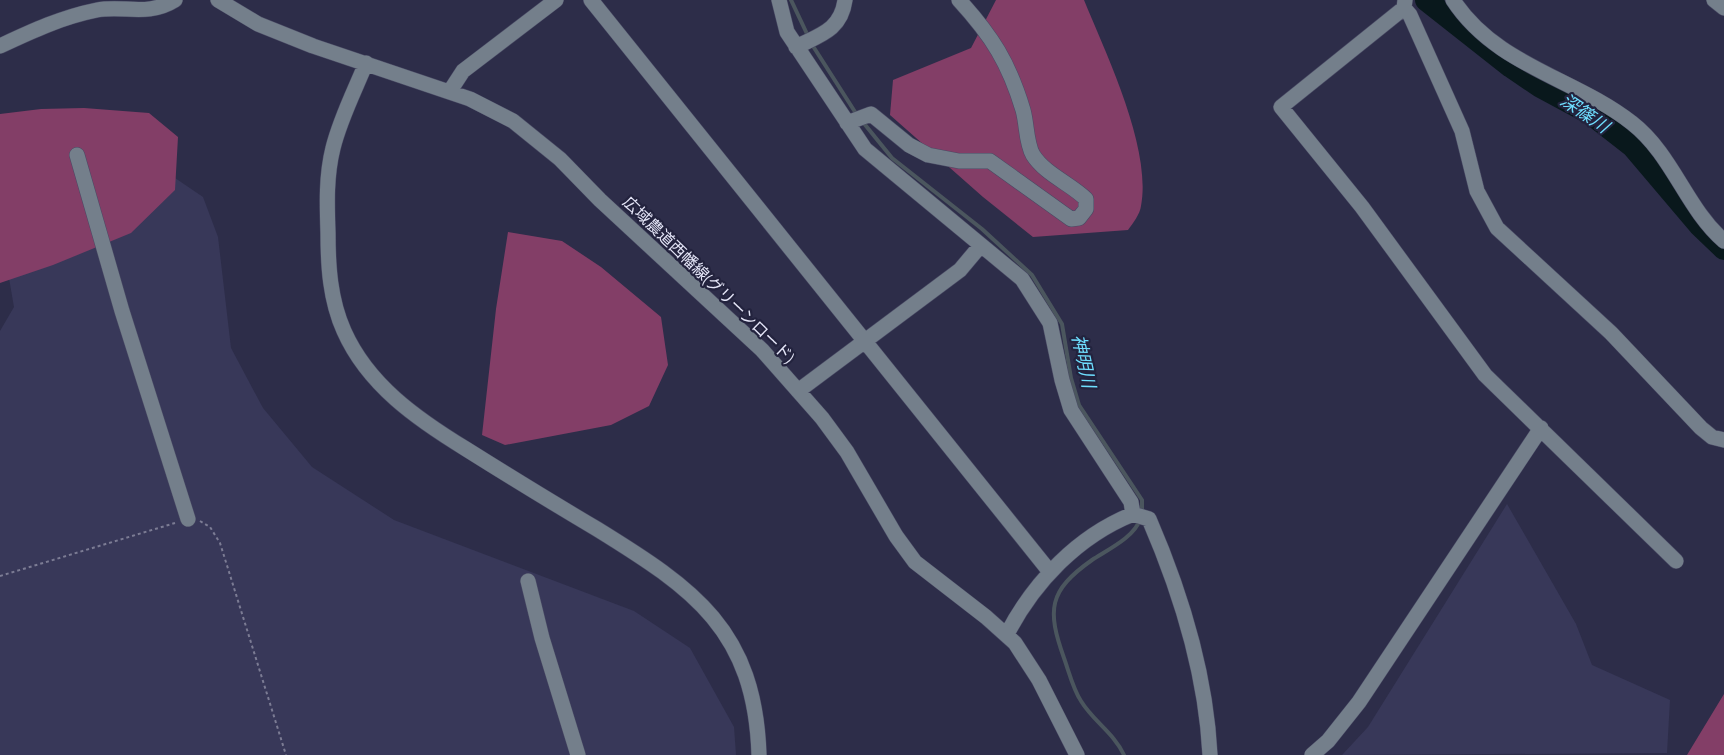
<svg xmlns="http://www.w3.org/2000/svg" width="1724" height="755" font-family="'PT Sans Narrow','Noto Sans JP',sans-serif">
  <rect width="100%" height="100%" fill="#2d2d49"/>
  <path fill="#383859" d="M153 163 203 197 218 237 231 348 263 408 312 467 394 520 634 611 690 648 734 727 736 755H0V331L14 307 0 226Z
    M1507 504 1576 624 1592 665 1670 700 1667 753 1342 755 1368 727Z"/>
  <path fill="#833e67" d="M996 0H1084C1106 54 1152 148 1141 206 1140 214 1133 223 1128 230L1033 237 983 197 890 115 893 80 971 48Z
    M84 108 149 113 178 137 175 190 131 233 53 265 0 283V114L41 109Z
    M508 232 562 241 601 267 661 317 668 365 649 406 611 425 505 445 482 435 496 309Z
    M1724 694V755H1687Z"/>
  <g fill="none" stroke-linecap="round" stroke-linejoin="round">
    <path stroke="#4b565e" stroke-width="4" d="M791 0 808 36
      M811 43 857 115
      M862 121 892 158 982 229 1032 275 1062 324 1071 378 1079 405 1142 500V512
      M1124 755C1114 733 1093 721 1081 701 1073 689 1069 672 1064 658 1047 610 1048 591 1092 560 1107 550 1135 537 1140 519"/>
    <path stroke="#09181c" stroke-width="22" d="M1426 0 1511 67 1539 86 1591 114 1632 146 1699 225 1724 249"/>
    <g stroke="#4a4b65" stroke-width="16">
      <path id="minor" d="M218 0 258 24 313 46 470 99 513 121 560 159 600 200 762 350 822 418 847 452 896 536 915 562 986 617 1015 643 1039 680 1077 755
        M591 0 1050 572
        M779 0 787 32 865 149 1022 279 1050 323 1062 380 1071 410 1131 502 1133 514
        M1405 0 1404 8 1281 107 1362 207 1485 375 1676 561
        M1453 0C1496 66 1575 78 1632 123 1673 155 1686 208 1724 241
        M1714 0 1724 8
        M1404 8 1410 15 1462 131 1477 191 1497 228 1611 333 1701 428 1712 437 1724 440
        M0 46C32 31 62 17 97 10 124 5 148 17 175 0
        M796 47C820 35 841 30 845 0
        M366 63C355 90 340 119 333 148 326 176 327 204 328 233 328 266 330 300 344 331 368 385 417 419 466 449 509 476 553 503 597 529 694 589 755 630 759 755
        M450 91 463 71 556 0
        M847 123 871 114 909 145 928 155 959 161H990L1071 219 1079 218 1086 209V199C1071 184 1045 174 1033 155 1026 143 1027 124 1023 110 1009 63 992 36 959 0
        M77 155 122 311 188 519
        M798 391 960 270 981 245
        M528 581 542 638 578 755
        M1007 634C1034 582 1078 536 1133 514L1149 519C1181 593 1206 674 1210 755
        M1312 755 1328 741 1359 702 1541 428"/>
    </g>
    <path stroke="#7c7c94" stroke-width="2" stroke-dasharray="3 3" stroke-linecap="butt" d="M200 521 210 527 220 543 286 755
      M0 576 175 523"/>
    <use href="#minor" stroke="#747f8b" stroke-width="15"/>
  </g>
  <g text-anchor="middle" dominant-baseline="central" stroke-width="4.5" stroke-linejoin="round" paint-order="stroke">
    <g font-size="16" fill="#e5e6f8" stroke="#23233e">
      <text transform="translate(709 279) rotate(44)">広域農道西幡線(グリーンロード)</text>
    </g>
    <g font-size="18" font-style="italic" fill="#6eddfd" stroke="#23233e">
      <text transform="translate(1585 113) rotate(34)">深篠川</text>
      <text transform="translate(1084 361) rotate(78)">神明川</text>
    </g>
  </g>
</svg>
